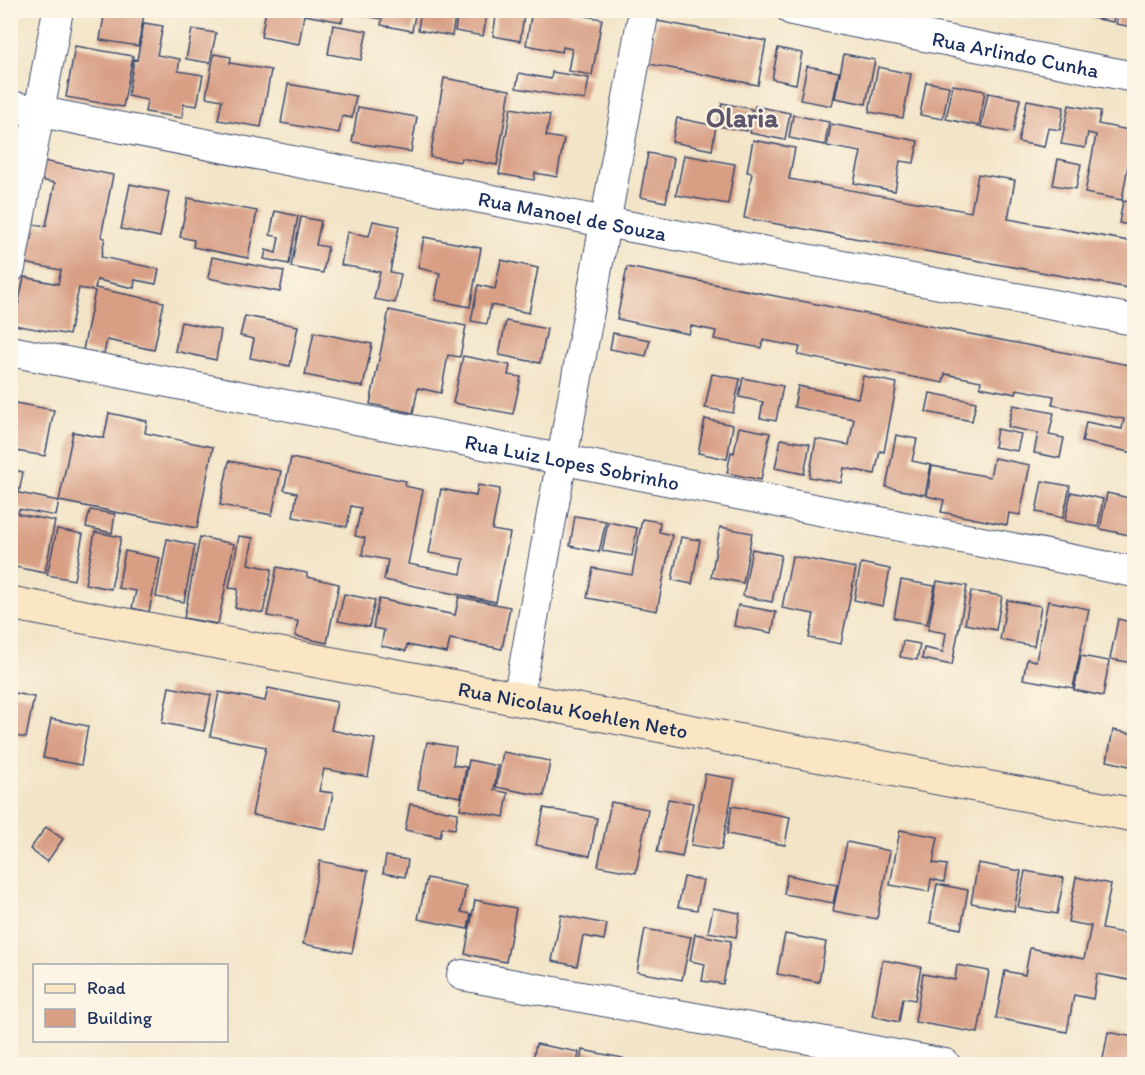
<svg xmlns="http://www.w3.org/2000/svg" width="1145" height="1075" font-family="Itim,sans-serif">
  <rect width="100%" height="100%" fill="#fcf5e5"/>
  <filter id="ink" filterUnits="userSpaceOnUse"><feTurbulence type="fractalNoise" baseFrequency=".0167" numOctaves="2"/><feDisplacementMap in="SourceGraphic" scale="12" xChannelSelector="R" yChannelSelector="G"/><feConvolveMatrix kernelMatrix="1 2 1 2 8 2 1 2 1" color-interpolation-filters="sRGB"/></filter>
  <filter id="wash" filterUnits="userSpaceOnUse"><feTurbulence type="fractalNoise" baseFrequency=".008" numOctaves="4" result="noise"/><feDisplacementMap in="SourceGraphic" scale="24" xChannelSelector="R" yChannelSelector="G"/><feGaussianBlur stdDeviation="1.35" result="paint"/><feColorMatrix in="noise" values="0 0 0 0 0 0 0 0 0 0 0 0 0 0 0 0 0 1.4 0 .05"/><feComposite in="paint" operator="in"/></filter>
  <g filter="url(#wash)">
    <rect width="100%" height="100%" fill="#f2e4c7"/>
    <g id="blocks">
      <path fill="#d89f85" d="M105 10H145L138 46 100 40Z
        M266 10H416L412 31 381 25 382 19 344 12 342 22 304 15 299 44 261 37Z
        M421 10H456L452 36 418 30Z
        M458 10H488L483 36 455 31Z
        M497 10H525L520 41 493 36Z
        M532 10H570L569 13 602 19 592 75 568 71 572 49 563 47 562 52 526 45Z
        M1079 10H1116L1113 22 1078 15Z
        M1119 10H1134V27L1116 24Z
        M657 21 766 41 758 85 649 64Z
        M144 23 163 26 157 55 180 59 178 71 203 75 197 106 184 104 182 118 145 112 147 100 128 96 134 59 137 60Z
        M333 25 367 31 361 60 328 54Z
        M192 29 216 33 210 63 186 59Z
        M75 46 133 56 123 107 66 97Z
        M778 48 802 53 796 84 772 79Z
        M214 54 231 57 230 63 271 70 261 127 218 120 222 100 206 97Z
        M844 54 875 60 866 104 835 98Z
        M807 66 839 72 832 106 800 100Z
        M878 67 911 74 903 118 869 112Z
        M552 72 589 78 585 100 516 88 519 73 551 79Z
        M444 78 510 90 497 165 461 158 460 162 430 157Z
        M926 82 949 86 943 119 920 115Z
        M288 84 356 96 352 118 342 116 339 133 281 123Z
        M953 85 985 91 979 126 946 119Z
        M988 93 1020 99 1013 133 981 127Z
        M1027 100 1064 107 1060 130 1048 128 1044 147 1018 142Z
        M722 103 752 109 747 131 717 126Z
        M1069 105 1101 111 1098 124 1134 131 1122 200 1085 193 1096 135 1088 133 1085 148 1061 144Z
        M755 106 790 113 785 140 750 133Z
        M358 107 417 117 411 152 352 142Z
        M511 108 550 115 546 136 564 139 557 177 535 173 534 180 499 174Z
        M793 115 829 122 825 145 789 138Z
        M677 118 716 126 712 150 672 142Z
        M831 124 918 141 914 163 900 161 895 191 854 183 861 152 827 146Z
        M753 140 795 148 789 179 971 212 978 174 1015 180 1008 219 1134 242V289L744 218 752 173 747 172Z
        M648 153 674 158 666 202 640 197Z
        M684 155 735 164 728 204 676 195Z
        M1058 159 1081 164 1076 189 1053 185Z
        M43 161 113 175 101 237 105 238 101 257 159 269 156 284 135 280 134 288 97 280 95 288 164 302 154 350 107 340 104 354 83 350 95 291 79 288 69 335 14 325 24 277 58 284 61 270 24 263 32 224 46 226 55 183 40 180Z
        M130 184 169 192 160 237 121 229Z
        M188 198 257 211 248 258 193 247 194 240 180 237Z
        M1123 201 1134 203V226L1119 223Z
        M275 211 298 216 289 264 264 259 266 250 276 253 279 237 270 235Z
        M301 217 321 221 316 245 328 247 323 273 291 267Z
        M373 221 399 226 390 272 401 274 395 303 374 299 380 272 341 265 347 232 369 236Z
        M424 237 481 248 470 307 435 300 440 273 418 268Z
        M212 257 284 271 280 292 208 278Z
        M501 260 538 268 529 313 491 305 487 324 471 321 478 285 495 289Z
        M627 267 1134 366V453L1082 442 1086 422 1122 429 1124 419 1052 405 1054 396 1017 389 1016 394 980 387 981 381 945 374 943 383 798 355 800 347 763 340 761 348 714 339 716 331 691 326 689 334 617 319Z
        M389 310 466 326 460 357 448 355 441 393 418 388 413 413 370 404Z
        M245 316 298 326 290 366 250 358 254 339 240 336Z
        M506 321 547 329 540 363 499 355Z
        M181 322 221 330 216 360 175 351Z
        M314 332 372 344 363 387 305 375Z
        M613 333 650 340 646 356 610 349Z
        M463 356 510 365 508 375 521 377 513 414 453 403Z
        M712 374 740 379 733 413 705 408Z
        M863 376 897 383 884 452 880 451 875 474 844 468 841 483 809 477 816 439 849 445 854 419 794 407 798 386 858 398Z
        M743 378 783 386 776 421 760 418 763 402 739 397Z
        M930 393 976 402 972 421 926 412Z
        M10 402 54 410 45 456 10 450Z
        M1013 405 1054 413 1049 435 1064 438 1060 458 1034 453 1038 433 1008 427Z
        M109 413 147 421 145 433 213 447 197 528 59 501 56 516 19 509 18 514 55 521 45 573 10 566V553L14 534 10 533V469L23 472 19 493 59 501 73 432 104 438Z
        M705 419 733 425 727 459 698 453Z
        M739 427 770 433 761 480 727 473 731 452 734 453Z
        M997 429 1021 434 1017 451 994 447Z
        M896 435 917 439 912 461 931 465 925 495 886 487Z
        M781 439 810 444 804 474 775 468Z
        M291 458 406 481 405 486 423 490 408 564 461 574 464 559 429 553 441 489 476 496 478 485 500 489 492 530 510 533 496 602 384 580 388 560 362 555 365 538 355 536 361 508 351 506 347 527 293 517 297 493 284 490Z
        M994 458 1030 465 1020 515 1009 513 1007 525 941 512 944 500 927 496 932 466 990 477Z
        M229 461 281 471 272 515 220 505Z
        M1042 481 1070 486 1063 518 1036 512Z
        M1071 492 1103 499 1098 527 1065 521Z
        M1107 493 1134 499V536L1100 529Z
        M90 510 115 514 112 533 86 527Z
        M575 516 606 521 599 552 570 546Z
        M642 519 660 522 659 532 672 535 657 611 587 598 593 568 632 575Z
        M608 522 637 528 632 556 602 551Z
        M720 527 752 533 743 583 711 577Z
        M57 529 83 534 74 580 47 575Z
        M95 532 121 537 111 589 85 584Z
        M239 536 253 538 248 564 272 569 263 613 235 608 238 589 229 588Z
        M200 537 234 544 218 624 184 618Z
        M681 537 700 540 692 584 672 580Z
        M167 539 195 545 184 602 156 597Z
        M752 549 781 555 772 602 743 596Z
        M125 551 160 558 149 612 132 608 136 591 118 588Z
        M792 556 856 568 841 644 809 638 814 614 782 608Z
        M861 563 890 569 883 606 854 600Z
        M277 567 307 573V577L339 584 327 643 295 636 298 621 267 616Z
        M901 580 935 586 927 624 894 618Z
        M937 581 967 586 952 665 922 659 924 648 943 652 946 633 928 630Z
        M971 591 1002 596 996 630 965 624Z
        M344 594 375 600 369 627 338 621Z
        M459 597 510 607 502 649 450 639 447 653 407 645 406 651 381 646 384 630 373 628 379 599 455 615Z
        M1007 600 1041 606 1034 646 1000 640Z
        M1048 601 1089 609 1073 688 1023 679 1027 659 1036 661Z
        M738 605 776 612 772 633 734 626Z
        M1118 619 1134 623V663L1110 659Z
        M903 641 920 644 917 660 900 657Z
        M1081 656 1109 661 1103 696 1074 690Z
        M169 687 211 695 204 731 162 723Z
        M268 688 337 702 331 730 375 739 368 777 324 769 319 791 333 793 326 829 252 815 266 747 210 736 219 692 265 701Z
        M10 692 34 697 26 738 10 735Z
        M51 719 88 726 81 765 43 758Z
        M1113 730 1134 734V767L1107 761Z
        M427 742 456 747 453 765 466 767 461 797 418 789Z
        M503 752 550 761 544 796 496 787Z
        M469 760 498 766 494 790 508 793 504 817 460 809Z
        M705 774 735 779 721 850 691 845Z
        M668 799 693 803 682 857 657 852Z
        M611 802 648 809 636 873 598 866Z
        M410 804 458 813 455 829 442 827 440 837 405 830Z
        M732 806 790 817 785 845 727 834Z
        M544 808 597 818 590 856 536 845Z
        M46 827 63 839 47 862 30 849Z
        M900 830 938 837 933 863 947 865 944 882 931 879 929 892 890 885Z
        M847 842 890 851 877 919 833 911Z
        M386 856 408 860 405 877 383 873Z
        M320 861 368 871 352 953 303 944Z
        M978 863 1021 871 1014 911 971 903Z
        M1025 871 1064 878 1057 914 1018 907Z
        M787 875 837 885 833 903 784 894Z
        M684 877 703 880 697 910 678 907Z
        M1076 877 1111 884 1102 929 1134 935V981L1097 974 1093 999 1074 995 1067 1032 996 1018 1005 971 1025 975 1030 948 1084 959 1091 926 1068 922Z
        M427 878 466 886 461 912 471 914 468 929 418 919Z
        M937 884 968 890 961 929 930 923Z
        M475 900 516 908 506 962 465 954Z
        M713 908 740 913 736 937 708 932Z
        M561 915 607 924 604 940 583 936 577 966 552 961Z
        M645 929 691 937 682 980 637 972Z
        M695 934 731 941 723 984 702 981 705 964 690 961Z
        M785 934 826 942 819 982 777 974Z
        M883 960 921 967 915 1000 903 998 899 1022 872 1016Z
        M957 965 989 971 978 1033 915 1022 923 974 955 980Z
        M1108 1032 1134 1037V1064H1102Z
        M536 1044 579 1052 577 1064H532Z
        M582 1050 623 1058 622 1064H580Z"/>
    </g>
  </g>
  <g filter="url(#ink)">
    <use href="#blocks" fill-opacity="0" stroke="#3b4a6e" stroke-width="1.5"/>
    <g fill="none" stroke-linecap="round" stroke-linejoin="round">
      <g stroke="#3b4a6e" stroke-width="32">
        <g id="minor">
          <path id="s1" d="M792 10 1134 77"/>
          <path id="s2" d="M10 106 605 222 1134 320"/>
          <path d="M10 268 58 10"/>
          <path id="s3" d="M10 351 1134 572"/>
          <path d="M518 700 644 10"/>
          <path d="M462 975 945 1064"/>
        </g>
      </g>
      <g stroke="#3b4a6e" stroke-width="35">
        <g id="secondary">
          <path id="s4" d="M10 603 1134 815"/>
        </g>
      </g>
      <use href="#minor" stroke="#fff" stroke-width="30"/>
      <use href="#secondary" stroke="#fbe6c4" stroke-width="33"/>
    </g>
  </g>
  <g text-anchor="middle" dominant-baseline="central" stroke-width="4.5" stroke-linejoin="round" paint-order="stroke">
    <g font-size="21" fill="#1b2f5e" stroke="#fcf5e5">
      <text stroke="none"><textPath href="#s1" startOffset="228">Rua Arlindo Cunha</textPath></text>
      <text stroke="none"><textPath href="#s2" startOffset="573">Rua Manoel de Souza</textPath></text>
      <text stroke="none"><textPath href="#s3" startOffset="573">Rua Luiz Lopes Sobrinho</textPath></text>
      <text stroke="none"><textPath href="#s4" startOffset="573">Rua Nicolau Koehlen Neto</textPath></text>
    </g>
    <g font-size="27" font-weight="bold" fill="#5d566c" stroke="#fcf5e5">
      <text x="742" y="117">Olaria</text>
    </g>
  </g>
  <rect width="1145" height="1075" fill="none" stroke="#fcf5e5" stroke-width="36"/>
  <rect x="33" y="964" width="195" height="78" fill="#fcf5e5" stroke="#a2a6af" stroke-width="1.5"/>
  <rect x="45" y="984" width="30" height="9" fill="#fbe6c4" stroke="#a2a6af" stroke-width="1.5"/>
  <text x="87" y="994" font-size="18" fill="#1b2f5e">Road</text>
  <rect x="45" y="1009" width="30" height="18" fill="#d89f85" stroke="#a2a6af" stroke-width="1.5"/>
  <text x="87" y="1024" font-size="18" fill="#1b2f5e">Building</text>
</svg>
